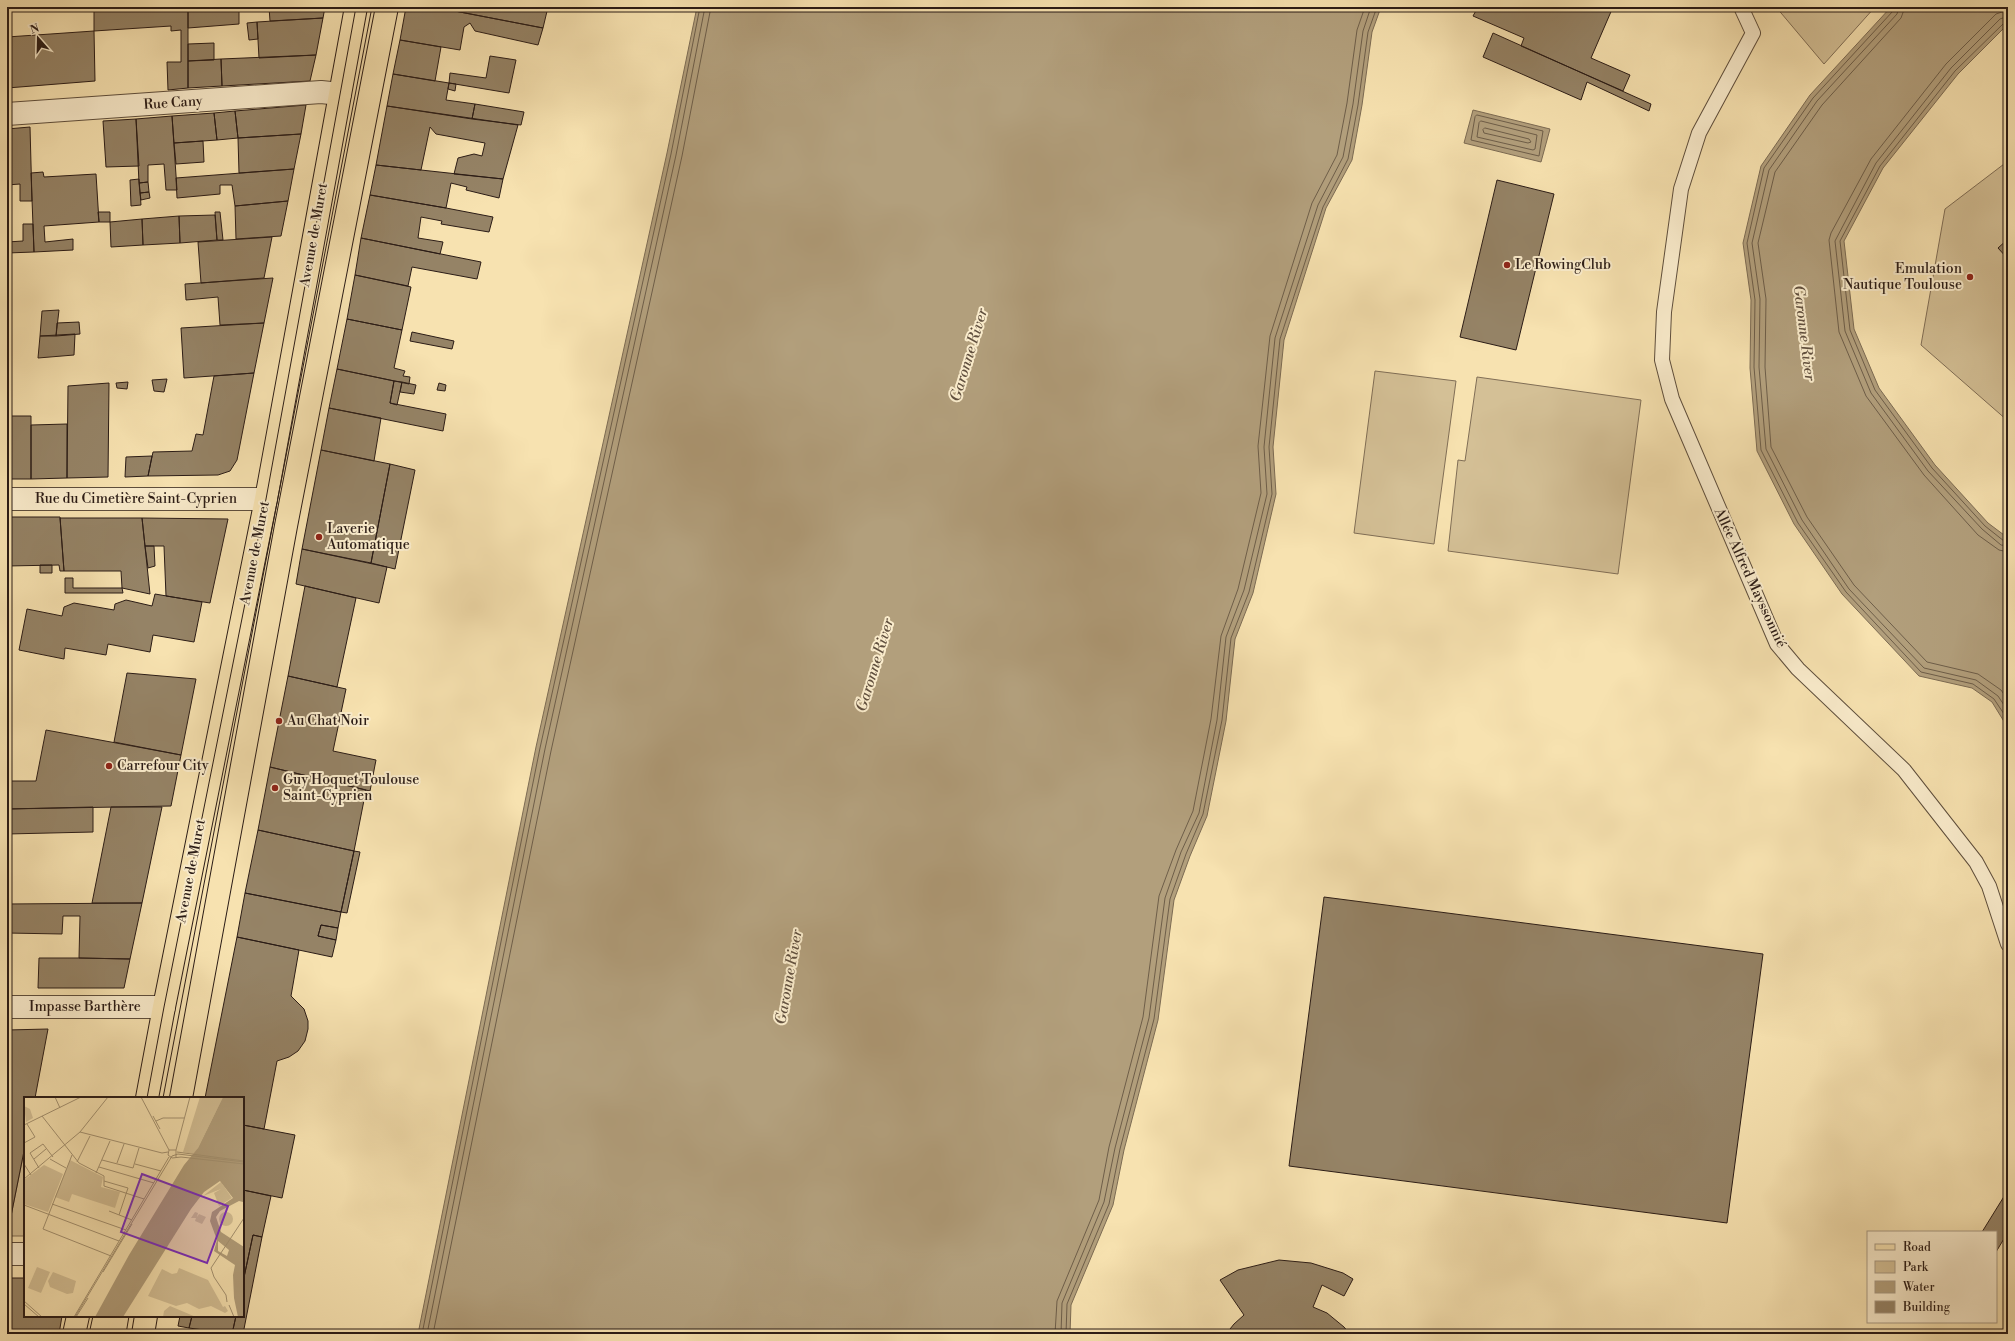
<svg xmlns="http://www.w3.org/2000/svg" width="2015" height="1341" font-family="'Libre Bodoni',serif">
  <rect width="100%" height="100%" fill="#f7e2b0"/>
  <filter id="stains"><feTurbulence type="fractalNoise" baseFrequency=".005" numOctaves="4"/><feColorMatrix values="0 0 0 0 .2 0 0 0 0 .09 0 0 0 0 .02 0 0 0 .5 -.17"/></filter>
  <radialGradient id="worn" r=".72"><stop offset=".6" stop-color="#630" stop-opacity="0"/><stop offset="1" stop-color="#630" stop-opacity=".3"/></radialGradient>
  <path fill="#d4c096" stroke="#806e56" d="M1776 7H1875L1824 64Z
    M2008 161V421L1921 345 1945 209Z
    M1375 371 1456 381 1434 544 1354 533Z
    M1477 377 1641 400 1618 574 1448 551 1458 460 1465 461Z
    M25 1147V1236H7Z"/>
  <path fill="#b29f7c" stroke="#7c6b53" d="M697 7H1381L1372 32 1362 105 1352 160 1326 208 1284 340 1273 447 1276 494 1253 593 1235 639 1226 721 1207 816 1190 856 1174 900 1158 1020 1124 1150 1113 1205 1071 1305 1070 1334H418L536 747 667 153Z
    M1891 7H2008V24L1958 74 1883 168 1844 241 1854 329 1879 388 1935 465 1988 523 2008 538V728L1992 702 1972 688 1919 676 1842 594 1794 524 1757 451 1750 368 1751 300 1743 243 1761 166 1810 95Z
    M1473 110 1550 129 1541 162 1464 143Z"/>
  <g fill="none" stroke-linecap="round" stroke-linejoin="round">
    <path stroke="#6e5e49" stroke-width="1" d="M1894 7 1893 11 1813 98 1764 168 1747 243 1755 300 1754 367 1761 450 1798 523 1846 592 1921 672 1973 684 1994 699 2008 720
      M1899 7 1897 14 1817 101 1769 170 1752 243 1760 299 1759 367 1766 449 1802 520 1849 589 1924 668 1976 680 1998 696 2008 711
      M1905 7 1901 18 1822 105 1775 172 1758 243 1766 299 1765 367 1771 447 1807 517 1854 585 1927 662 1978 674 2001 690 2008 700
      M2008 10 1996 14 1946 64 1871 159 1831 233 1829 240 1839 332 1866 396 1924 475 1978 535 1999 550 2008 552
      M2008 16 2000 19 1951 68 1876 163 1835 241 1845 331 1871 393 1928 471 1982 529 2001 545 2008 546
      M2008 21 2004 23 1955 71 1880 166 1840 241 1850 330 1875 390 1932 468 1985 526 2004 541H2008
      M1477 115 1543 131 1539 156 1471 140 1475 117Z
      M1481 121 1537 135 1535 149 1533 150 1477 137 1479 123Z
      M1485 128 1529 139 1531 142 1528 143 1484 133 1483 130Z
      M422 1334 540 748 671 154 700 7
      M427 1334 545 749 676 155 705 7
      M433 1334 551 751 682 156 711 7
      M1055 1334 1057 1301 1099 1200 1109 1147 1143 1017 1159 896 1176 850 1193 811 1211 719 1221 636 1238 589 1261 493 1258 446 1270 336 1312 203 1337 155 1347 103 1357 30 1365 7
      M1061 1334 1062 1303 1104 1202 1115 1148 1149 1018 1165 898 1181 852 1199 813 1217 720 1226 637 1244 590 1267 494 1264 447 1275 338 1318 205 1343 157 1353 104 1363 31 1371 7
      M1066 1334 1067 1304 1109 1204 1120 1149 1154 1019 1170 899 1186 854 1203 814 1222 720 1231 638 1249 592 1272 494 1269 447 1280 339 1323 207 1348 159 1358 105 1368 32 1377 7"/>
  </g>
  <path fill="#958366" stroke="#2b1c16" d="M188 7V88L168 90 167 62H181V30L171 31V26L94 31V8Z
    M188 7H267L239 8V24L188 28Z
    M269 7H325L323 18 270 21Z
    M406 7H434L543 28 538 45 475 31 470 23 464 27 460 50 400 40Z
    M434 7H548L543 28Z
    M1478 7H1613L1591 58 1630 75 1623 91 1521 46 1524 38 1473 16Z
    M323 18 316 55 259 58 257 22Z
    M257 22 258 39 249 40 247 23Z
    M94 31 95 81 7 88V37Z
    M1493 33 1651 104 1649 111 1587 82 1581 100 1483 57Z
    M400 40 441 47 435 81 393 74Z
    M214 43V60L188 61V44Z
    M316 55 310 81 222 86 221 59Z
    M490 56 516 60 509 93 449 83 450 73 486 78Z
    M221 59 222 86 188 88V61Z
    M393 74 449 83 446 100 475 104 472 119 387 106Z
    M449 83 456 84 455 91 448 89Z
    M475 104 524 112 521 125 472 119Z
    M306 105 301 134 238 138 235 111Z
    M387 106 518 125 503 179 454 174 458 158 474 154 482 156 485 143 436 134 430 127 421 170 376 165Z
    M235 111 238 138 217 140 214 113Z
    M214 113 217 140 174 143 172 116Z
    M172 116 177 190H166L164 164 148 165V182L139 183 136 119Z
    M136 119 139 166 106 167 103 121Z
    M30 127 32 201H20V184L7 185V129Z
    M301 134 294 169 239 173 238 138Z
    M203 141 204 162 176 164 174 143Z
    M376 165 421 170 503 179 499 198 466 190 467 187 451 183 446 208 370 195Z
    M294 169 288 201 235 206 232 185H220V194L177 198 176 178Z
    M43 172 44 177 96 174 99 222 44 226 45 242 73 239V250L34 252 31 173Z
    M139 179 141 205 131 206 130 180Z
    M1497 180 1554 194 1516 350 1460 337Z
    M148 182 149 192 140 193 139 183Z
    M149 192 150 198 141 200 140 193Z
    M370 195 446 208 493 217 489 232 441 224 442 221 421 217 418 238 443 242 440 254 361 238Z
    M288 201 281 236 236 239 235 206Z
    M98 212H110V222H99Z
    M215 212H220L223 240H217Z
    M215 215 217 240 180 243 179 216Z
    M179 216 180 243 143 245 142 219Z
    M142 219 143 245 111 247 110 222Z
    M23 224H33L34 252 7 253V242L23 241Z
    M272 237 264 278 201 283 198 242Z
    M361 238 481 262 477 279 412 267 408 286 355 275Z
    M2008 239V259L1998 248Z
    M355 275 411 287 402 330 347 319Z
    M273 278 264 323 220 325 218 297 186 300 185 284Z
    M59 310 56 336H40L42 311Z
    M347 319 402 330 394 368 405 371 403 376 410 377 409 384 337 369Z
    M79 322 80 334 56 336 57 323Z
    M264 323 254 373 184 378 181 328Z
    M412 332 454 341 452 349 410 341Z
    M75 334 74 355 38 358 40 336Z
    M337 369 394 381 390 403 446 414 443 431 329 408Z
    M254 373 237 460 230 471 218 475 148 476 153 452 192 451 196 434 203 435 214 376Z
    M167 379 164 392 154 391 152 380Z
    M394 381 402 382 397 405 390 403Z
    M128 382 127 389 117 388 116 383Z
    M402 382 416 385 414 394 400 392Z
    M109 383 108 477 67 478 68 386Z
    M439 383 446 385 445 391 437 390Z
    M329 408 381 418 374 461 321 450Z
    M7 416H31V479H7Z
    M67 424V478L31 479V425Z
    M321 450 390 464 371 563 302 549Z
    M152 456 148 476 125 477 126 457Z
    M390 464 415 470 395 569 371 563Z
    M7 517H60L64 571H60L59 565 7 566Z
    M60 518H142L150 594 122 588 121 571H64Z
    M142 518 228 519 210 603 166 596 164 546H145Z
    M145 546H154L155 566 148 568Z
    M302 549 387 567 379 603 296 584Z
    M40 565H52V573H40Z
    M65 578H73V588H122L123 593H65Z
    M305 586 356 598 337 687 288 676Z
    M155 594 202 602 194 642 153 635 150 652 108 644 106 655 65 648 64 659 19 650 27 609 62 616 64 607 74 603 114 610 115 604 126 600 152 606Z
    M127 673 196 679 181 755 114 742Z
    M288 676 346 689 333 751 376 760 370 791 270 767Z
    M46 730 181 755 171 806 7 809V781H36Z
    M270 767 366 790 354 851 258 830Z
    M93 807V832L7 834V809Z
    M111 807H162L142 903H92Z
    M258 830 354 851 341 912 245 893Z
    M354 851 360 852 347 913 341 912Z
    M245 893 341 912 338 928 321 925 318 936 336 940 332 957 237 937Z
    M1324 897 1763 954 1727 1223 1289 1166Z
    M142 903 130 959 79 958 80 916H63L62 934 7 933V904Z
    M321 925 338 928 336 940 318 936Z
    M237 937 299 950 291 996 304 1009 308 1021V1029L305 1041 298 1051 289 1057 277 1061 264 1129 243 1125V1098H205Z
    M39 958H79L130 959 124 988H38Z
    M48 1029 35 1098H25V1146L7 1236V1030Z
    M243 1125 295 1135 282 1198 243 1190Z
    M243 1190 271 1196 262 1237 253 1235 243 1282Z
    M2008 1190V1232L1996 1252V1232H1982Z
    M253 1235 262 1237 243 1334H232L236 1316H243V1282Z
    M1279 1260 1311 1263 1343 1273 1353 1279 1344 1296 1322 1285 1313 1307 1327 1313 1344 1327 1350 1334H1226L1234 1324 1244 1315 1220 1280 1238 1270Z
    M7 1278H25V1316H62L59 1334H7Z
    M180 1316H192L189 1328 178 1326Z
    M192 1316H236L232 1334 189 1328Z"/>
  <g fill="none" stroke-linecap="round" stroke-linejoin="round">
    <g stroke="#5e4e3c" stroke-width="16">
      <path id="service" d="M1741 7 1753 33 1699 133 1681 189 1664 312 1662 360 1672 399 1777 644 1798 669 1904 770 1976 862 1989 886 2008 944"/>
    </g>
    <g stroke="#5e4e3c" stroke-width="24">
      <path id="minor" d="M7 114 321 92 340 94
        M7 499H266
        M7 1007H164
        M7 1254H25"/>
    </g>
    <g stroke="#2b1c16" stroke-width="24">
      <path id="primary" d="M147 1098 164 1007 266 499 356 7
        M181 1098 286 526 387 7
        M74 1334 78 1316
        M143 1334 146 1316"/>
    </g>
    <use href="#service" stroke="#faeccc" stroke-width="14"/>
    <use href="#minor" stroke="#faeccc" stroke-width="22"/>
    <use href="#primary" stroke="#f7e2b0" stroke-width="22"/>
    <path stroke="#2b1c16" stroke-width="1" d="M147 1098 164 1007 266 499 356 7
      M163 1098 372 7
      M89 1334 93 1316
      M126 1334 129 1316"/>
  </g>
  <g fill="#8f2418" stroke="#faeccc" stroke-width="1.5">
    <circle cx="1507" cy="265" r="4"/>
    <circle cx="1970" cy="277" r="4"/>
    <circle cx="319" cy="537" r="4"/>
    <circle cx="279" cy="721" r="4"/>
    <circle cx="109" cy="766" r="4"/>
    <circle cx="275" cy="788" r="4"/>
  </g>
  <g text-anchor="middle" dominant-baseline="central" stroke-width="4" stroke-linejoin="round" paint-order="stroke">
    <g font-size="14" fill="#2b1c16" stroke="#faeccc">
      <text transform="translate(173 103) rotate(-4)">Rue Cany</text>
      <text transform="translate(314 235) rotate(-80)">Avenue de Muret</text>
      <text x="136" y="499">Rue du Cimetière Saint-Cyprien</text>
      <text transform="translate(255 553) rotate(-79)">Avenue de Muret</text>
      <text transform="translate(1750 578) rotate(65)">Allée Alfred Mayssonnié</text>
      <text transform="translate(191 871) rotate(-79)">Avenue de Muret</text>
      <text x="85" y="1007">Impasse Barthère</text>
    </g>
    <g font-size="14" fill="#2b1c16" stroke="#faeccc" text-anchor="start">
      <text x="1515" y="265">Le RowingClub</text>
      <text x="1962" y="269" text-anchor="end">Emulation<tspan x="1962" dy="16">Nautique Toulouse</tspan></text>
      <text x="327" y="529">Laverie<tspan x="327" dy="16">Automatique</tspan></text>
      <text x="287" y="721">Au Chat Noir</text>
      <text x="117" y="766">Carrefour City</text>
      <text x="283" y="780">Guy Hoquet Toulouse<tspan x="283" dy="16">Saint-Cyprien</tspan></text>
    </g>
    <g font-size="15" font-style="italic" fill="#61503f" stroke="#faeccc">
      <text transform="translate(1804 333) rotate(83)">Garonne River</text>
      <text transform="translate(969 355) rotate(-73)">Garonne River</text>
      <text transform="translate(875 665) rotate(-73)">Garonne River</text>
      <text transform="translate(789 977) rotate(-80)">Garonne River</text>
    </g>
  </g>
  <g transform="translate(24 1097)">
    <rect width="220" height="220" fill="#f7e2b0"/>
    <path d="M176 0H199L173 53 169 57 159 55ZM0 9 6 12 9 21 2 25ZM46 63 79 80 77 90 96 95 91 111 48 97 45 105 31 100ZM20 68 39 77 24 115 0 107V83ZM197 85 208 101 195 109 190 96 197 92 179 99ZM171 115 174 116 173 120 175 117 182 120 178 127 171 124 172 121H167ZM195 122a7 7 0 1 1 14 0a7 7 0 1 1-14 0ZM13 170 26 175 17 196 4 191ZM155 171 184 183 199 210 201 209 204 214 201 216 187 209 175 212 163 206 152 209 124 199 138 172 148 177 153 176ZM29 175 52 184 49 196 43 197 26 190 24 184ZM146 209 172 220H139L140 214Z" fill="#d4c096"/>
    <path d="M199 0H220V111L219 105 215 104 196 114 192 120 197 135 220 150V220H214L210 201 209 178 211 168 190 154 193 143 186 124 188 115 209 101 196 84 180 95 167 112 99 220H71L105 158 160 68 174 51ZM194 144 205 153 203 159 194 154Z" fill="#b29f7c" fill-rule="evenodd"/>
    <path fill="none" stroke="#a59372" stroke-width="1" d="M31 0 36 11M117 0 145 53M18 19 55 66 80 79V89L120 102M129 19 136 32M132 24 139 21H160M0 28 57 0M56 35 138 56 144 55M0 46 11 40 3 27M152 53 166 0M153 55 220 64M48 58 19 132 87 159M152 60V53H145L144 58 148 61 157 60 220 67M10 62 22 52M26 62 42 71M78 63 109 71 115 51M53 65 66 39M93 66 100 47M0 67 7 78M111 67 137 74M75 70 130 86M15 71 6 56 19 47 29 60M72 76 86 44M0 82 56 35 84 0M80 84 104 91 95 118M28 107 102 133M0 108 95 144M85 114 108 123M79 175 108 127M0 204 18 220M203 205 202 198 190 180 187 171 220 121M0 207 15 220M205 208 210 220M50 220 145 60M51 220 148 59 154 57 220 65M52 220 64 201"/>
    <path fill="#7b2cbf" fill-opacity="0.15" stroke="#7b2cbf" stroke-width="2" d="M118 77 204 109 183 166 97 135Z"/>
    <rect width="220" height="220" fill="none" stroke="#2b1c16" stroke-width="2"/>
  </g>
  <rect width="2015" height="1341" fill="none" stroke="#f7e2b0" stroke-width="24"/>
  <rect x="8" y="8" width="1999" height="1325" fill="none" stroke="#2b1c16" stroke-width="2"/>
  <rect x="12" y="12" width="1991" height="1317" fill="none" stroke="#2b1c16"/>
  <rect x="1867" y="1231" width="130" height="92" fill="#faeccc" stroke="#a79983"/>
  <rect x="1875" y="1244" width="20" height="6" fill="#f7e2b0" stroke="#a79983"/>
  <text x="1903" y="1251" font-size="12" fill="#2b1c16">Road</text>
  <rect x="1875" y="1261" width="20" height="12" fill="#d4c096" stroke="#a79983"/>
  <text x="1903" y="1271" font-size="12" fill="#2b1c16">Park</text>
  <rect x="1875" y="1281" width="20" height="12" fill="#b29f7c" stroke="#a79983"/>
  <text x="1903" y="1291" font-size="12" fill="#2b1c16">Water</text>
  <rect x="1875" y="1301" width="20" height="12" fill="#958366" stroke="#a79983"/>
  <text x="1903" y="1311" font-size="12" fill="#2b1c16">Building</text>
  <g transform="translate(38 38) rotate(340)" stroke="#faeccc" stroke-width="3" paint-order="stroke">
  <path d="M0-3L7 15L0 10L-7 15Z" fill="#2b1c16"/>
  <text y="-6" font-size="11" font-weight="bold" text-anchor="middle" fill="#2b1c16">N</text>
  </g>
  <rect width="100%" height="100%" filter="url(#stains)"/>
  <rect width="100%" height="100%" fill="url(#worn)"/>
</svg>
